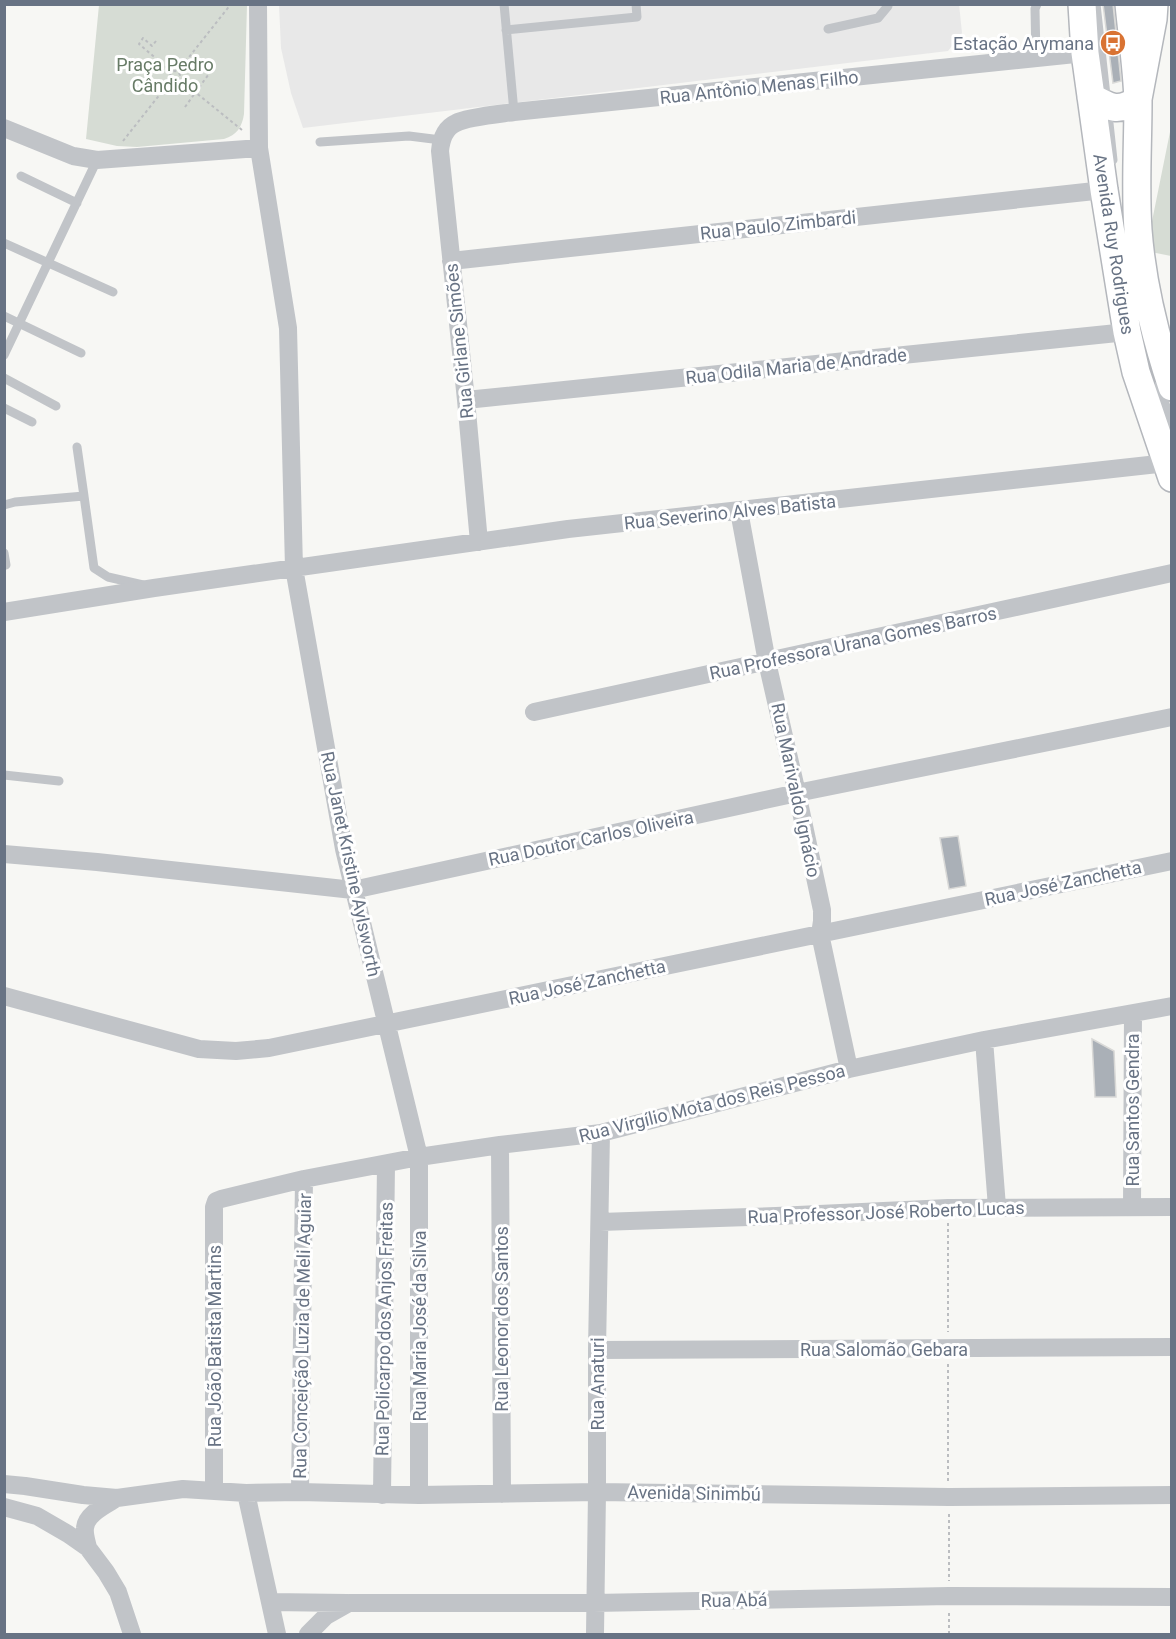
<svg xmlns="http://www.w3.org/2000/svg" width="1176" height="1639" font-family="Roboto,sans-serif">
  <rect width="100%" height="100%" fill="#f7f7f4"/>
  <path fill="#e8e8e8" d="M959 4 962 33 948 51 303 128 291 93 281 48 279 5Z"/>
  <path fill="#d6dcd4" d="M99 5H247L244 114C242 127 237 135 224 139L137 147 117 146 86 139Z
    M1171 127V256L1146 251Z"/>
  <path fill="#aab0b7" stroke="#d9d9d7" stroke-width="1.5" d="M1103 4H1113L1121 81 1113 83Z
    M958 836 966 886 949 889 940 838Z
    M1092 1039 1114 1051 1116 1097H1095Z"/>
  <g fill="none" stroke-linecap="round" stroke-linejoin="round">
    <g stroke="#b4b7bc" stroke-width="30">
      <path id="primary" d="M1082 4 1085 53 1104 190 1127 332 1136 372 1172 478
        M1129 4C1132 36 1137 69 1138 101 1138 144 1135 187 1138 230 1142 283 1155 336 1172 387
        M1091 97C1110 108 1119 113 1138 99L1153 19 1154 4"/>
    </g>
    <path stroke="#bbbdc0" stroke-width="2" stroke-dasharray="3 3" stroke-linecap="butt" d="M156 41 152 46 143 38 139 44 172 72
      M178 71 231 4
      M170 76a5 5 0 1 1 10 0a5 5 0 1 1-10 0Z
      M179 79 242 130
      M185 107 211 71
      M123 141 172 79
      M948 1223V1332
      M948 1364V1482
      M949 1514V1581
      M949 1613V1634"/>
    <path stroke="#c1c4c8" stroke-width="9" d="M504 4 514 112
      M1096 4 1113 160
      M828 29 878 18 888 6V4
      M506 30 637 17 636 4
      M1036 58 1035 9 1037 4
      M320 142 409 136 441 140
      M21 176 77 203
      M4 243 113 292
      M4 316 81 353
      M4 355 97 160
      M4 378 56 406
      M1159 385 1172 425
      M4 408 32 422
      M77 447 84 496
      M4 505 15 502 84 496 94 568 108 577 143 585
      M4 553 6 565
      M4 775 59 781"/>
    <path stroke="#c1c4c8" stroke-width="18" d="M258 4 259 148 288 328 294 568 344 849 419 1157V1495
      M4 128 73 156 97 160 259 148
      M451 261 1104 190
      M466 400 1127 332
      M739 511 767 662 797 793 822 910V921L820 934 849 1069
      M479 542 466 400 440 151C441 140 445 128 456 123 467 117 500 114 514 112L1085 53
      M4 612 154 588 568 529 1167 463
      M534 712 1172 573
      M4 854 97 862 353 890 797 793 1172 717
      M4 996 199 1049 236 1051 269 1048 1172 861
      M984 1040 997 1207
      M500 1145 502 1494
      M1132 1207 1133 1013
      M600 1222 776 1216 948 1208 1172 1207
      M597 1350 1172 1347
      M4 1484 25 1486 83 1495 117 1498 183 1489 246 1493 300 1492 419 1495 597 1492 949 1497 1172 1495
      M216 1490 214 1485V1207L216 1201 221 1199 304 1179 419 1157 500 1145 601 1133 849 1069 984 1040 1172 1006
      M300 1492 304 1179
      M246 1493 277 1634
      M382 1495 386 1164
      M4 1507 37 1516 68 1534 88 1548 106 1572 118 1592 132 1634
      M88 1548C87 1542 84 1535 85 1528 86 1514 106 1505 117 1498
      M270 1602 347 1603
      M308 1634 326 1616 349 1603H594L949 1596 1172 1597
      M595 1634 597 1492V1350L601 1133"/>
    <use href="#primary" stroke="#fff" stroke-width="27"/>
  </g>
  <defs>
    <g id="bus-disc" transform="scale(1.35)"><circle r="9.5" fill="#d97333" stroke="#fff"/><path d="M-5-6H5V4H4V6H2V4H-2V6H-4V4H-5ZM-3.5-4V0h7V-4ZM-3.5 1.2v1.5H-2V1.2ZM2 1.2v1.5H3.5V1.2Z" fill="#fff"/></g>
  </defs>
  <g fill-rule="evenodd">
    <use href="#bus-disc" x="1113" y="43"/>
  </g>
  <g text-anchor="middle" dominant-baseline="central" stroke-width="6" stroke-linejoin="round" paint-order="stroke">
    <g font-size="18" fill="#687384" stroke="#fff" text-anchor="end">
      <text x="1094" y="43">Estação Arymana</text>
    </g>
    <g font-size="18" fill="#677b66" stroke="#fff">
      <text x="165" y="64">Praça Pedro<tspan x="165" dy="21">Cândido</tspan></text>
    </g>
    <g font-size="18" fill="#687384" stroke="#fff">
      <text transform="translate(759 87) rotate(-6)">Rua Antônio Menas Filho</text>
      <text transform="translate(778 225) rotate(-6)">Rua Paulo Zimbardi</text>
      <text transform="translate(1114 244) rotate(81)">Avenida Ruy Rodrigues</text>
      <text transform="translate(459 341) rotate(-96)">Rua Girlane Simões</text>
      <text transform="translate(796 366) rotate(-6)">Rua Odila Maria de Andrade</text>
      <text transform="translate(730 512) rotate(-6)">Rua Severino Alves Batista</text>
      <text transform="translate(853 643) rotate(-12)">Rua Professora Urana Gomes Barros</text>
      <text transform="translate(796 790) rotate(78)">Rua Marivaldo Ignácio</text>
      <text transform="translate(591 838) rotate(-12)">Rua Doutor Carlos Oliveira</text>
      <text transform="translate(351 864) rotate(78)">Rua Janet Kristine Aylsworth</text>
      <text transform="translate(1063 883) rotate(-12)">Rua José Zanchetta</text>
      <text transform="translate(587 982) rotate(-12)">Rua José Zanchetta</text>
      <text transform="translate(712 1103) rotate(-14)">Rua Virgílio Mota dos Reis Pessoa</text>
      <text transform="translate(1132 1110) rotate(-90)">Rua Santos Gendra</text>
      <text transform="translate(886 1212) rotate(-2)">Rua Professor José Roberto Lucas</text>
      <text transform="translate(501 1319) rotate(-90)">Rua Leonor dos Santos</text>
      <text transform="translate(419 1326) rotate(-90)">Rua Maria José da Silva</text>
      <text transform="translate(384 1329) rotate(-89)">Rua Policarpo dos Anjos Freitas</text>
      <text transform="translate(302 1336) rotate(-89)">Rua Conceição Luzia de Meli Aguiar</text>
      <text transform="translate(214 1346) rotate(-90)">Rua João Batista Martins</text>
      <text x="884" y="1349">Rua Salomão Gebara</text>
      <text transform="translate(597 1384) rotate(-90)">Rua Anaturi</text>
      <text transform="translate(694 1493) rotate(1)">Avenida Sinimbú</text>
      <text transform="translate(734 1600) rotate(-1)">Rua Abá</text>
    </g>
  </g>
  <rect width="1176" height="1639" fill="none" stroke="#687384" stroke-width="12"/>
</svg>
